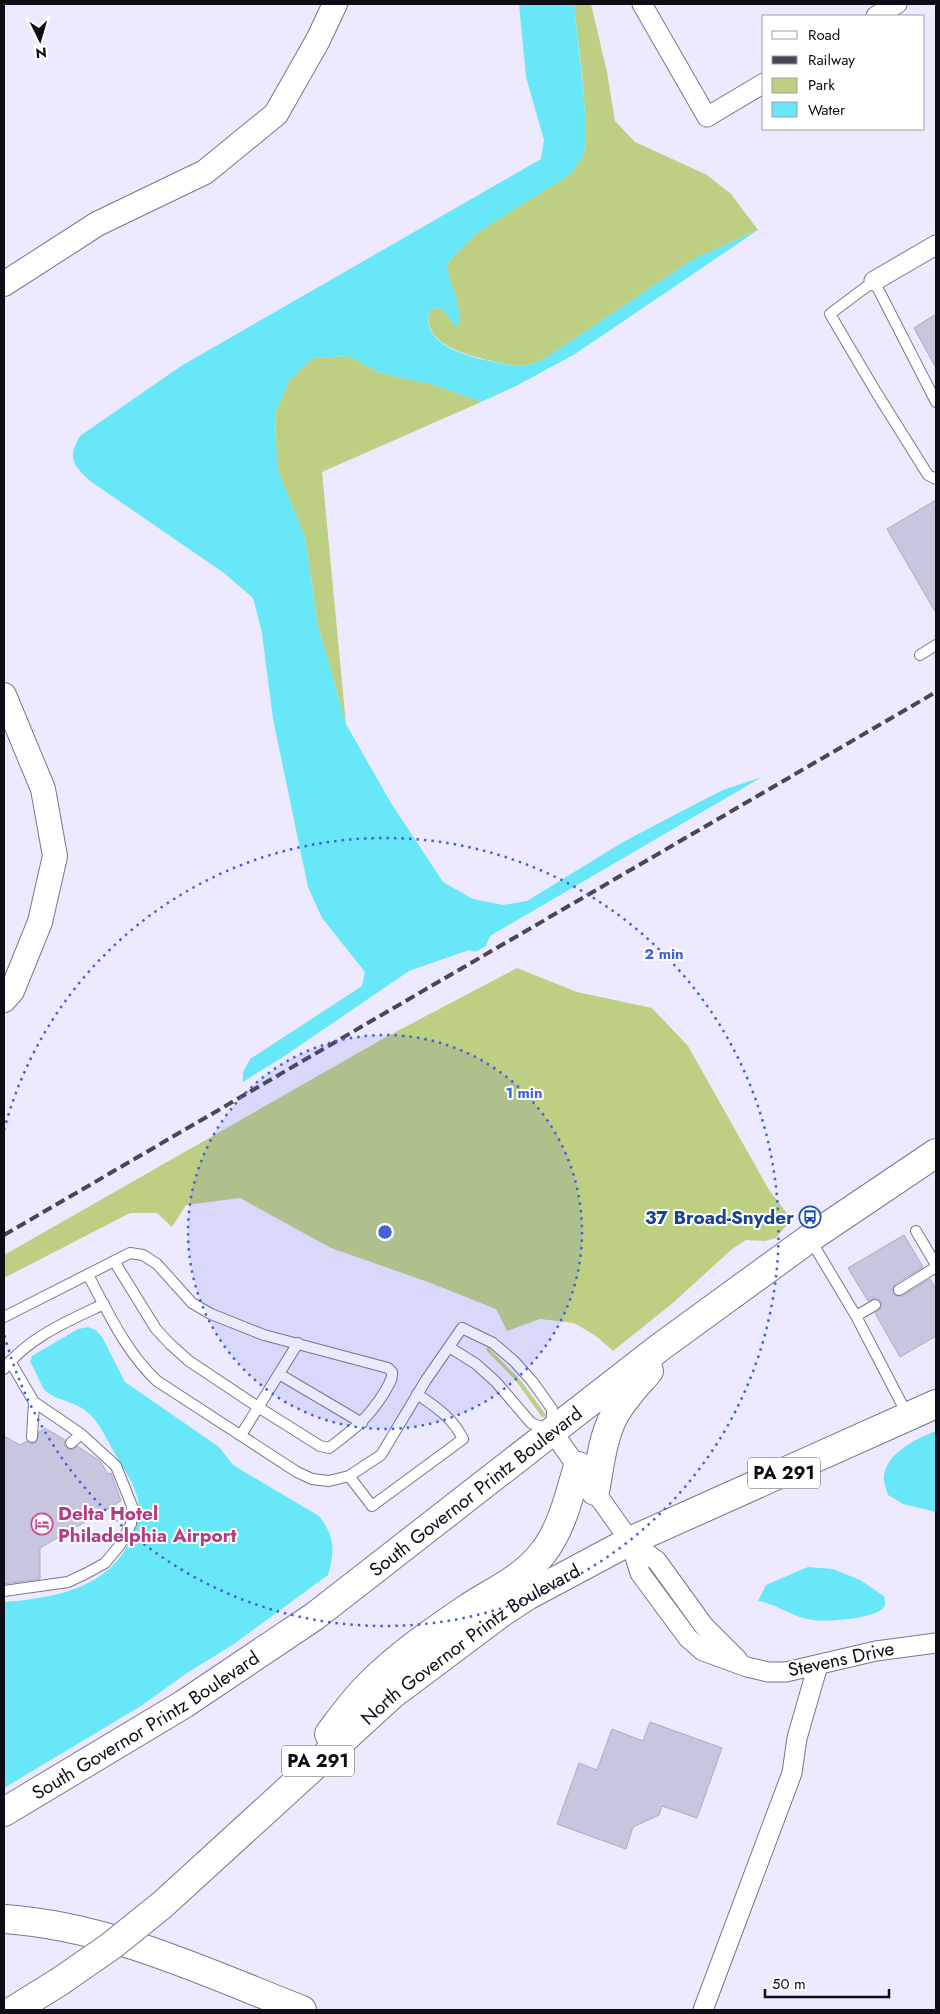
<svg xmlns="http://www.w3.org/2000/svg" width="940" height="2014" font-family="Jost,sans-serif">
  <rect width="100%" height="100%" fill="#edeaff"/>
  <path fill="#bdcf82" d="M574 4H591L607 72 615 121 635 142 707 175 731 194 758 230 692 260 541 361C534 363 525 366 518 366 511 366 503 363 496 362 470 356 419 345 430 310L440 308 447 313 451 322 457 302 446 268 452 257 477 233 584 154C588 104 579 53 574 4Z
    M348 356 380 373 435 385 481 402 322 472 346 724 318 626 305 538 277 468 275 414 289 381 313 358Z
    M517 968 577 992 652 1008 688 1046 769 1190 786 1212V1226L776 1238 765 1241 746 1240 732 1249 674 1302 613 1351 596 1336 574 1323 540 1319 507 1331 496 1309 428 1282 331 1248 240 1198 186 1205 172 1227 157 1213H130L4 1278V1255L386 1037Z
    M488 1347 521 1381 546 1415 545 1417H542L516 1381 487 1351 486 1349Z"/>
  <path fill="#68e7f9" d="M519 4H574L584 97 586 134 584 154 571 174 477 233 452 257 446 268C451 283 464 312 457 327 450 321 448 314 440 308L430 310C418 345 470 357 495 362 502 363 511 366 518 366 525 366 534 363 541 361L692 260 758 230 575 354 516 386 481 402 434 385 380 373 348 356 313 358 289 381 275 414 277 468 305 538 318 626 346 724 391 803 443 882 473 899 503 905 527 901 623 842 682 811 723 790 762 777 490 936 486 946 475 952 469 950 409 971 286 1055 243 1082V1072L250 1059 362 986 365 972 322 918 308 887 273 719 262 633 253 598 224 573 90 481C73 465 67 458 80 436L181 366 541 159 544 140 526 77Z
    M88 1327 96 1330 102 1337 125 1382 219 1447 233 1465 319 1516C335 1537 335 1550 328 1575L234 1644 187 1673 141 1706 4 1788V1602C56 1598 113 1588 133 1533 137 1522 140 1511 138 1500 135 1485 125 1471 118 1459 109 1444 100 1422 86 1411 75 1402 60 1401 48 1393L43 1388 30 1361 32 1356 78 1329Z
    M936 1431V1512L903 1504 888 1495C886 1489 883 1481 884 1475 888 1452 916 1439 936 1431Z
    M808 1567 833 1569 860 1580 884 1596C885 1600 886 1604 884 1607 876 1619 827 1622 813 1620 793 1618 777 1604 758 1601L766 1585Z"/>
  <path fill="#c7c6df" stroke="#acaac2" d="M936 314V368L914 328Z
    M936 500V613L887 529Z
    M904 1235 923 1267 895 1284 892 1290 893 1293 896 1296H902L930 1279 936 1289V1336L900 1357 875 1313 881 1308V1301L875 1298 868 1301 848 1268Z
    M45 1428 65 1440 64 1445 68 1449 73 1450 77 1446 100 1461 108 1474 111 1473 121 1501 40 1548V1579L4 1584V1436L20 1445 27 1441 32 1444 37 1441 39 1432Z
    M650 1722 722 1748 697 1818 662 1806 659 1815 633 1827 626 1849 557 1824 579 1763 597 1770 612 1729 643 1741Z"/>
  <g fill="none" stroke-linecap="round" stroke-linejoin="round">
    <g stroke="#7a778d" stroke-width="12">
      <path id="service" d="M936 402 874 281 830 314 876 392 928 475 936 479
        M920 655 936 645
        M916 1231 936 1265
        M810 1239 856 1316 908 1416
        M88 1275C108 1312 126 1352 157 1381L297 1472 312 1479 329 1481 349 1476 381 1455 426 1380 462 1328 493 1343 514 1361 532 1381 552 1409V1431L531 1423 496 1382 476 1364 449 1347
        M899 1290 936 1267
        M856 1316 875 1305
        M4 1317 130 1253 143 1255 157 1264 192 1303 211 1314 264 1335 388 1368 392 1372C393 1380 388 1385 384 1393 366 1421 355 1428 329 1448L320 1446 258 1407 189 1361 170 1344 156 1329 114 1261
        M4 1369C29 1337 68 1321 104 1304
        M279 1374 362 1423
        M241 1435 298 1343
        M32 1437 34 1402
        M71 1443 81 1434
        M349 1476 372 1506 463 1439C453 1418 436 1407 417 1394
        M4 1591 68 1582 87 1573 105 1563 120 1545 131 1524 132 1506 116 1466 81 1434 34 1402 10 1361"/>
    </g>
    <g stroke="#7a778d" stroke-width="21">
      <path id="minor" d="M642 4 707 117 764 83
        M876 16 897 4
        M874 281 936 245
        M552 1431 630 1541 657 1561 704 1626 738 1660
        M630 1541 640 1573 688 1638 703 1651 747 1667 768 1672H786L876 1651 936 1643
        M703 2010 792 1773 797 1738 818 1665"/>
    </g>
    <g stroke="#7a778d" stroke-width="26">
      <path id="tertiary" d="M4 284 97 224 205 172 276 114 318 40 335 4
        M4 695 43 789 55 856 40 922 12 991 4 1000"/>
    </g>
    <g stroke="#7a778d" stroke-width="30">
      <g id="primary">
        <path d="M595 1491C600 1466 602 1440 613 1418 622 1400 636 1386 649 1371"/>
        <path d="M329 1734C341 1718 353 1701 367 1687 397 1656 434 1631 469 1607 494 1591 523 1578 542 1554 562 1529 569 1496 578 1466"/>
        <path id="s1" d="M4 1812 184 1704 315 1616 659 1348 810 1238 936 1153"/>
        <path id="s2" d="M162 1905 393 1694 501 1613 527 1596 630 1541 936 1404"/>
        <path d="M14 2010 59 1982"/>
      </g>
    </g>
    <g stroke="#7a778d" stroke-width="30">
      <path id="motorway" d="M4 1919C109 1926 205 1972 302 2010"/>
    </g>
    <use href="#service" stroke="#fff" stroke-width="10"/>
    <use href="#minor" stroke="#fff" stroke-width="19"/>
    <use href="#tertiary" stroke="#fff" stroke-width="24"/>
    <use href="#primary" stroke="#fff" stroke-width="28"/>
    <use href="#motorway" stroke="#fff" stroke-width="28"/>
    <path stroke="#494753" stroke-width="4" stroke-dasharray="10 5" stroke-linecap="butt" d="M4 1235 936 692"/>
    <g stroke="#7a778d" stroke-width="30" stroke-linecap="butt">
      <path id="primary-bridge" d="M59 1982 111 1946 162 1905"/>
    </g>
    <use href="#primary-bridge" stroke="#fff" stroke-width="28"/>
  </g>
  <circle cx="385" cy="1232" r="197" fill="#4362d5" fill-opacity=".12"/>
  <g fill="none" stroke="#4362d5" stroke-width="2.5" stroke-dasharray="2.5 5">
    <circle cx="385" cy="1232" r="197"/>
    <path d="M4 1130A394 394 0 1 1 4 1334"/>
  </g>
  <defs>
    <g id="bus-ring" transform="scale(1.125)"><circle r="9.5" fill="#fff" stroke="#1a4fb4" stroke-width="1.5"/><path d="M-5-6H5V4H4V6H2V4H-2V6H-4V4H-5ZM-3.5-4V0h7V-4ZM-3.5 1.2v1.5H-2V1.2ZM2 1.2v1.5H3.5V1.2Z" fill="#1a4fb4"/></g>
    <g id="hotel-ring" transform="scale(1.125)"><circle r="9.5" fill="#fff" stroke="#d1479c" stroke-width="1.5"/><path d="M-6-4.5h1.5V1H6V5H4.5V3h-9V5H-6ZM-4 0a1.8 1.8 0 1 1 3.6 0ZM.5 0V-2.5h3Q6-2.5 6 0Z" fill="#d1479c"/></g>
  </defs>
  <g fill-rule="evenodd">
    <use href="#bus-ring" x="810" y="1217"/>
    <use href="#hotel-ring" x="42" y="1524"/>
  </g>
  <g text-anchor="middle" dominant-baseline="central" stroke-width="4" stroke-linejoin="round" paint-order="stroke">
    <g fill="#fff" stroke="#56565b" stroke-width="1">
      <rect x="748" y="1457.5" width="72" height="31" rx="4"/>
      <rect x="282" y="1745.5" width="72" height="31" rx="4"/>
    </g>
    <g font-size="18" font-weight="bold" fill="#0e0d15">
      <text x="784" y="1473">PA 291</text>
      <text x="318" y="1761">PA 291</text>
    </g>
    <g font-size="19" font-weight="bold" fill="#164399" stroke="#fff" text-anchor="end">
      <text x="794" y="1217">37 Broad-Snyder</text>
    </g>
    <g font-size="19" fill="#0e0d15" stroke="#fff">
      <text stroke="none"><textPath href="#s1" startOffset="571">South Governor Printz Boulevard</textPath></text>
      <text stroke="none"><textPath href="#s2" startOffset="405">North Governor Printz Boulevard</textPath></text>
      <text transform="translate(841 1659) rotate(-12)">Stevens Drive</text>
      <text stroke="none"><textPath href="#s1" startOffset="166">South Governor Printz Boulevard</textPath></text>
    </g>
    <g font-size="19" font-weight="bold" fill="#b23c85" stroke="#fff" text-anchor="start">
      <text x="58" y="1513">Delta Hotel<tspan x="58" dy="22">Philadelphia Airport</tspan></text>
    </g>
  </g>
  <circle cx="385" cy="1232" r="8" fill="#4362d5" stroke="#fff" stroke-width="2.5"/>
  <g font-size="15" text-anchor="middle" font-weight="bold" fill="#4362d5" stroke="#fff" stroke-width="4" stroke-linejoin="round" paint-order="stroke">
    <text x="664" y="959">2 min</text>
    <text x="524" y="1098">1 min</text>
  </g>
  <rect width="940" height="2014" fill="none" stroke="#0e0d15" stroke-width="10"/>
  <rect x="762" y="15" width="162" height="115" fill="#ffffff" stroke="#9f9ea1"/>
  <rect x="772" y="31" width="25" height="8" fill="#ffffff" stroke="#9f9ea1"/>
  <text x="808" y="40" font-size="15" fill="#0e0d15">Road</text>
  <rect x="772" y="56" width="25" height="8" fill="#494753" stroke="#9f9ea1"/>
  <text x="808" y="65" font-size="15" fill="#0e0d15">Railway</text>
  <rect x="772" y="78" width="25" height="15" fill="#bdcf82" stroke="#9f9ea1"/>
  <text x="808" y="90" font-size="15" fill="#0e0d15">Park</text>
  <rect x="772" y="102" width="25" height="15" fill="#68e7f9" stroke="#9f9ea1"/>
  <text x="808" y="115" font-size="15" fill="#0e0d15">Water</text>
  <g transform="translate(40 40) rotate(175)" stroke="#ffffff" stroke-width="4" paint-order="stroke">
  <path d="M0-4L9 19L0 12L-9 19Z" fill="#0e0d15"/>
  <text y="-8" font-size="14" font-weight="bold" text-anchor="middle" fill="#0e0d15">N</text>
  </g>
  <path d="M765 1989v8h124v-8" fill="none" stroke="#0e0d15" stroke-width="2.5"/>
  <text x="772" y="1989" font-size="15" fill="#0e0d15" stroke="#ffffff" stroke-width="4" paint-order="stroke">50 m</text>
</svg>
